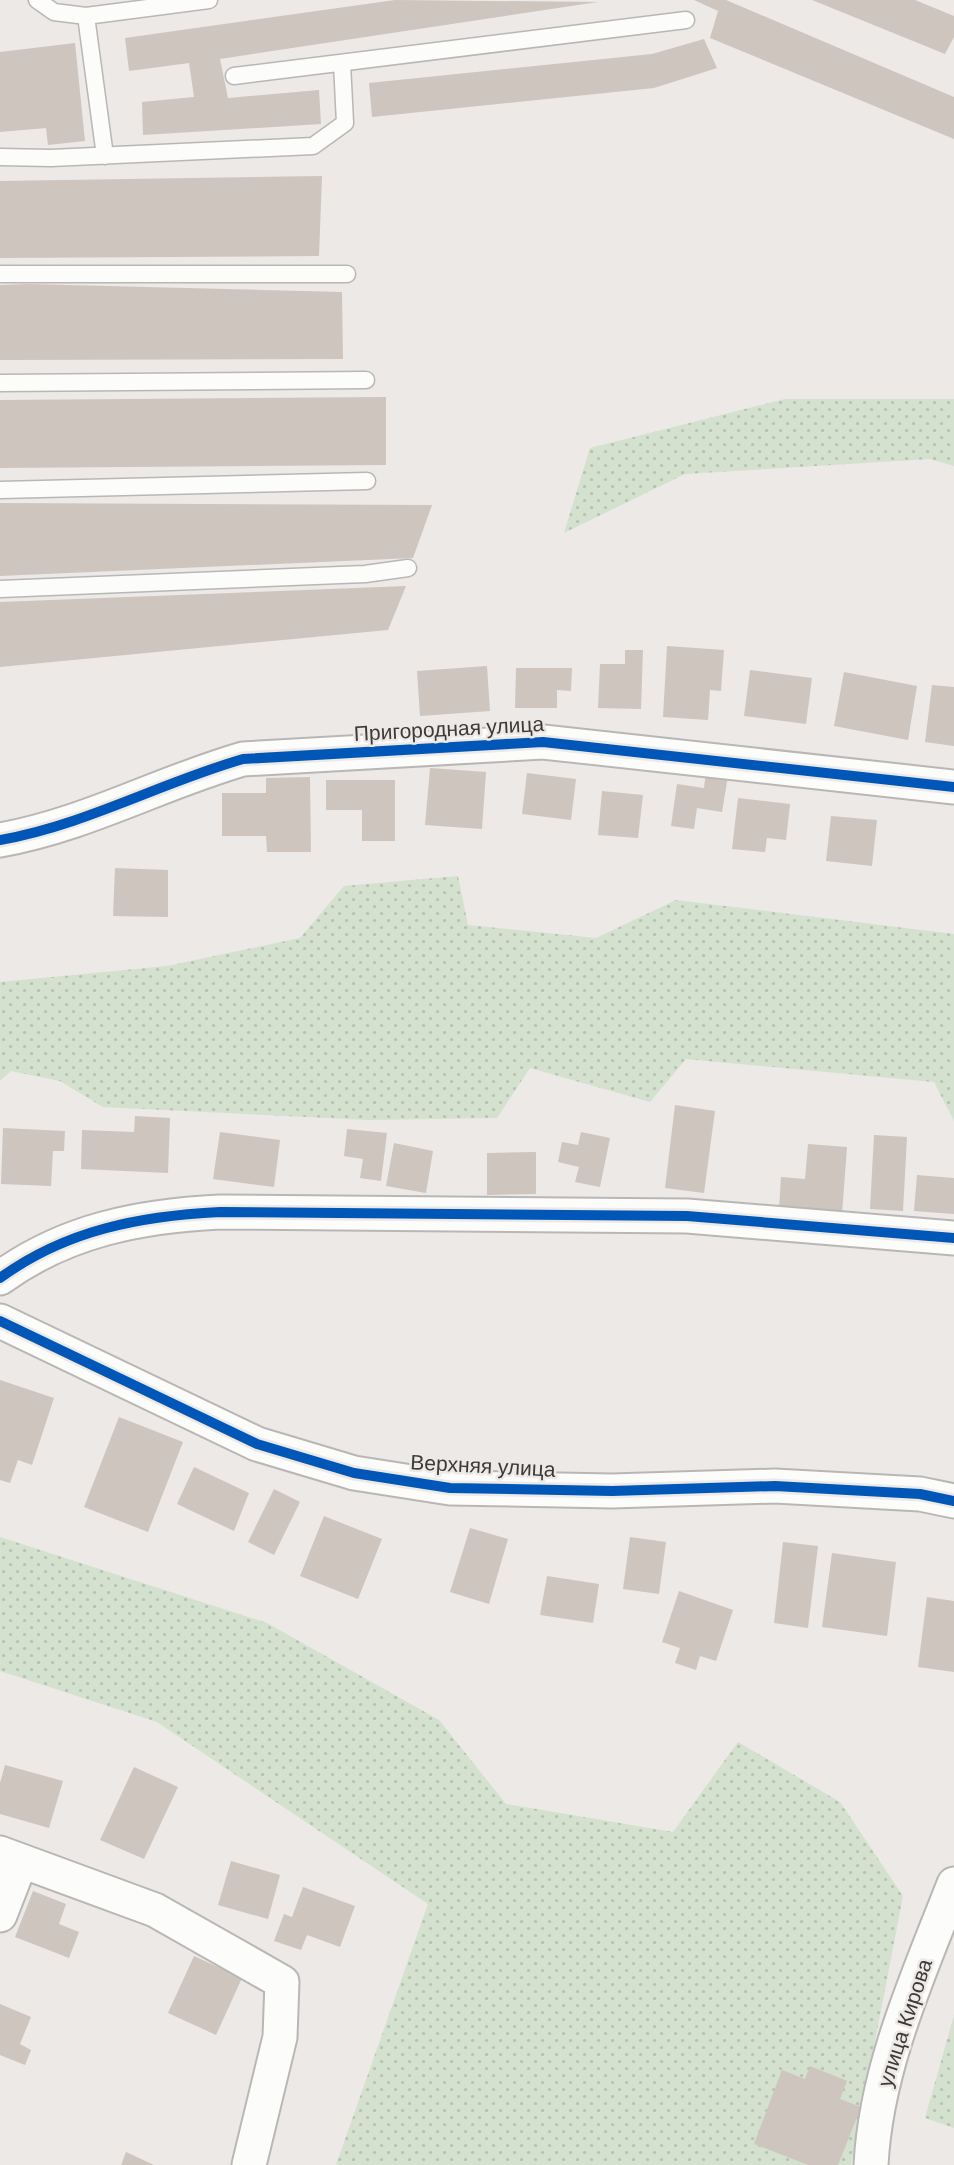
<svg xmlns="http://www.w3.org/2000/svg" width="954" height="2165" font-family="'DM Sans',sans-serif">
  <defs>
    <pattern id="grass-dots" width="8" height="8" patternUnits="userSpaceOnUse" patternTransform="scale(1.75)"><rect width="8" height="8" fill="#d3e1ce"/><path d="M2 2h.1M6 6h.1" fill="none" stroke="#b6c2b2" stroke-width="1.8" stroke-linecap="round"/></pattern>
  </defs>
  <rect width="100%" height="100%" fill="#ece9e7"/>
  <path fill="url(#grass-dots)" d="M785 399H954V466L930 459 685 474 564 533 590 448Z
    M458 876 468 925 596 938 676 900 954 934V1121L934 1082 686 1059 650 1102 530 1068 497 1118 369 1120 103 1107 60 1081 11 1071 0 1081V982L167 966 300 938 344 886Z
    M0 1537 267 1623 439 1720 506 1804 673 1832 738 1742 840 1802 903 1896 851 2165H336L428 1904 157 1722 0 1671Z
    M954 2015V2128L925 2118Z"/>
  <path fill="#cec5be" d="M395 0 598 2 220 59 228 98 319 90 321 124 143 135 142 102 194 97 189 63 129 71 125 38Z
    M694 0H726L954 97V139L710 38 718 11Z
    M812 0H915L954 16V37L945 54Z
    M704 39 717 68 654 88 372 117 369 83 652 54Z
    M75 43 85 141 48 145 46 128 0 132V52Z
    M322 176 319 256 0 258V181Z
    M28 284 342 292 343 359 0 360V285Z
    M386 397V465L0 468V400Z
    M0 503 432 505 413 558 0 576Z
    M406 586 388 630 0 667V602Z
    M667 646 724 650 721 691 710 690 708 720 663 717Z
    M625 650H643L641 709 598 708 600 664H625Z
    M487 666 490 711 420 716 417 671Z
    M516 668H572L571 691 557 690V708H515Z
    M750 670 812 678 806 724 744 716Z
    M844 672 917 686 908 740 834 726Z
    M932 685 954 687V746L925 742Z
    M430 768 486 772 482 829 425 825Z
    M706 772 728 776 722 812 697 808 694 829 671 826 677 784 704 788Z
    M527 773 576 779 571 820 522 814Z
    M310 777 311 852H267L266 836H222V793H266V778Z
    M326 780H395V841H362V810H326Z
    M602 791 643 795 638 838 598 835Z
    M738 798 790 804 786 840 767 838 765 852 732 849Z
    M831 816 877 820 872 866 826 861Z
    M115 868 168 870V917L113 916Z
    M675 1105 715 1111 704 1193 665 1188Z
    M135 1116 170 1118 168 1173 81 1169 82 1130 134 1132Z
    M3 1128 65 1131 64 1151H53L51 1186 1 1184Z
    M347 1129 387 1133 381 1181 360 1178 363 1159 344 1156Z
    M220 1132 280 1140 274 1187 213 1179Z
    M581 1132 610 1138 600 1187 575 1182 579 1167 558 1162 562 1142 578 1145Z
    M874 1135 907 1137 903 1211 870 1209Z
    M394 1143 433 1151 426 1193 386 1186Z
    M808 1144 847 1147 842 1214 779 1209 781 1177 805 1179Z
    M536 1152V1194L487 1195V1153Z
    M917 1175 954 1178V1214L914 1211Z
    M0 1380 54 1398 32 1465 18 1460 10 1483 0 1480Z
    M119 1417 183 1442 148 1532 84 1507Z
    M194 1467 249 1493 234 1531 177 1504Z
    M274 1489 300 1502 274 1555 248 1542Z
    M324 1516 382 1539 358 1599 300 1576Z
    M470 1528 508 1539 489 1604 450 1592Z
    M630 1537 666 1542 659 1594 623 1589Z
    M783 1542 818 1546 808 1628 774 1623Z
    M832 1553 896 1562 887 1636 822 1627Z
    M547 1576 599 1584 593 1623 540 1615Z
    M679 1591 733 1610 716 1661 700 1656 696 1670 675 1663 680 1648 662 1642Z
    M927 1597 954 1601V1672L918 1667Z
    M5 1765 63 1781 49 1828 0 1814V1783Z
    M134 1767 178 1787 144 1859 100 1840Z
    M231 1861 280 1875 268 1919 218 1905Z
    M303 1887 355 1906 340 1947 307 1935 301 1950 274 1941 284 1914 292 1917Z
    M33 1891 66 1904 59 1924 79 1932 69 1958 15 1937Z
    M194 1956 242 1978 216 2035 168 2013Z
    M0 2004 31 2017 20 2044 31 2050 25 2065 0 2055Z
    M810 2066 847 2081 840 2099 861 2107 838 2165H808L754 2144 782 2070 805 2079Z
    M126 2152 154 2165H121Z"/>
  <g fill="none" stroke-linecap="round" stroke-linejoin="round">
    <g stroke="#b9b7b6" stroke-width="19">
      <path id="lane" d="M37 0 54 12 86 16
        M234 76 686 20
        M105 156 86 16 209 0
        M0 157 51 158 313 146 345 123 342 63
        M0 274H347
        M0 383 366 380
        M0 490 367 481
        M0 589 365 574 408 568"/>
    </g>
    <g stroke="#b9b7b6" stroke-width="37">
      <path id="street" d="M0 840C85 825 160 783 243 759L543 742 954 787
        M0 1278C66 1230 140 1216 220 1212L687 1216 954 1238
        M0 1321 257 1444 354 1473 450 1488 612 1491 775 1486 920 1494 954 1501
        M0 1853 155 1910 282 1982 280 2037 249 2165
        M0 1915 21 1861
        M871 2165C876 2067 919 1974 954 1884"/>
    </g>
    <use href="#lane" stroke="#fcfcfb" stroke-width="16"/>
    <use href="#street" stroke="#fcfcfb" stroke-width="33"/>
    <g stroke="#ede9e6" stroke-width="15">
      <path id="cycleway" d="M0 840C85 825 160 783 243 759L543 742 954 787
        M0 1278C66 1230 140 1216 220 1212L687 1216 954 1238
        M0 1321 257 1444 354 1473 450 1488 612 1491 775 1486 920 1494 954 1501"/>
    </g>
    <use href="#cycleway" stroke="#0057b8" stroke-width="10"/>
  </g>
  <g text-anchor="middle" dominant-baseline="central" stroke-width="5" stroke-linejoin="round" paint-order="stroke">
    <g font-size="21" fill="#3c3a39" stroke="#ede9e6">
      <text transform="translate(449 729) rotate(-3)">Пригородная улица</text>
      <text transform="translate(483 1466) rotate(3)">Верхняя улица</text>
      <text transform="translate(905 2023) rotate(-72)">улица Кирова</text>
    </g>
  </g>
</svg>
